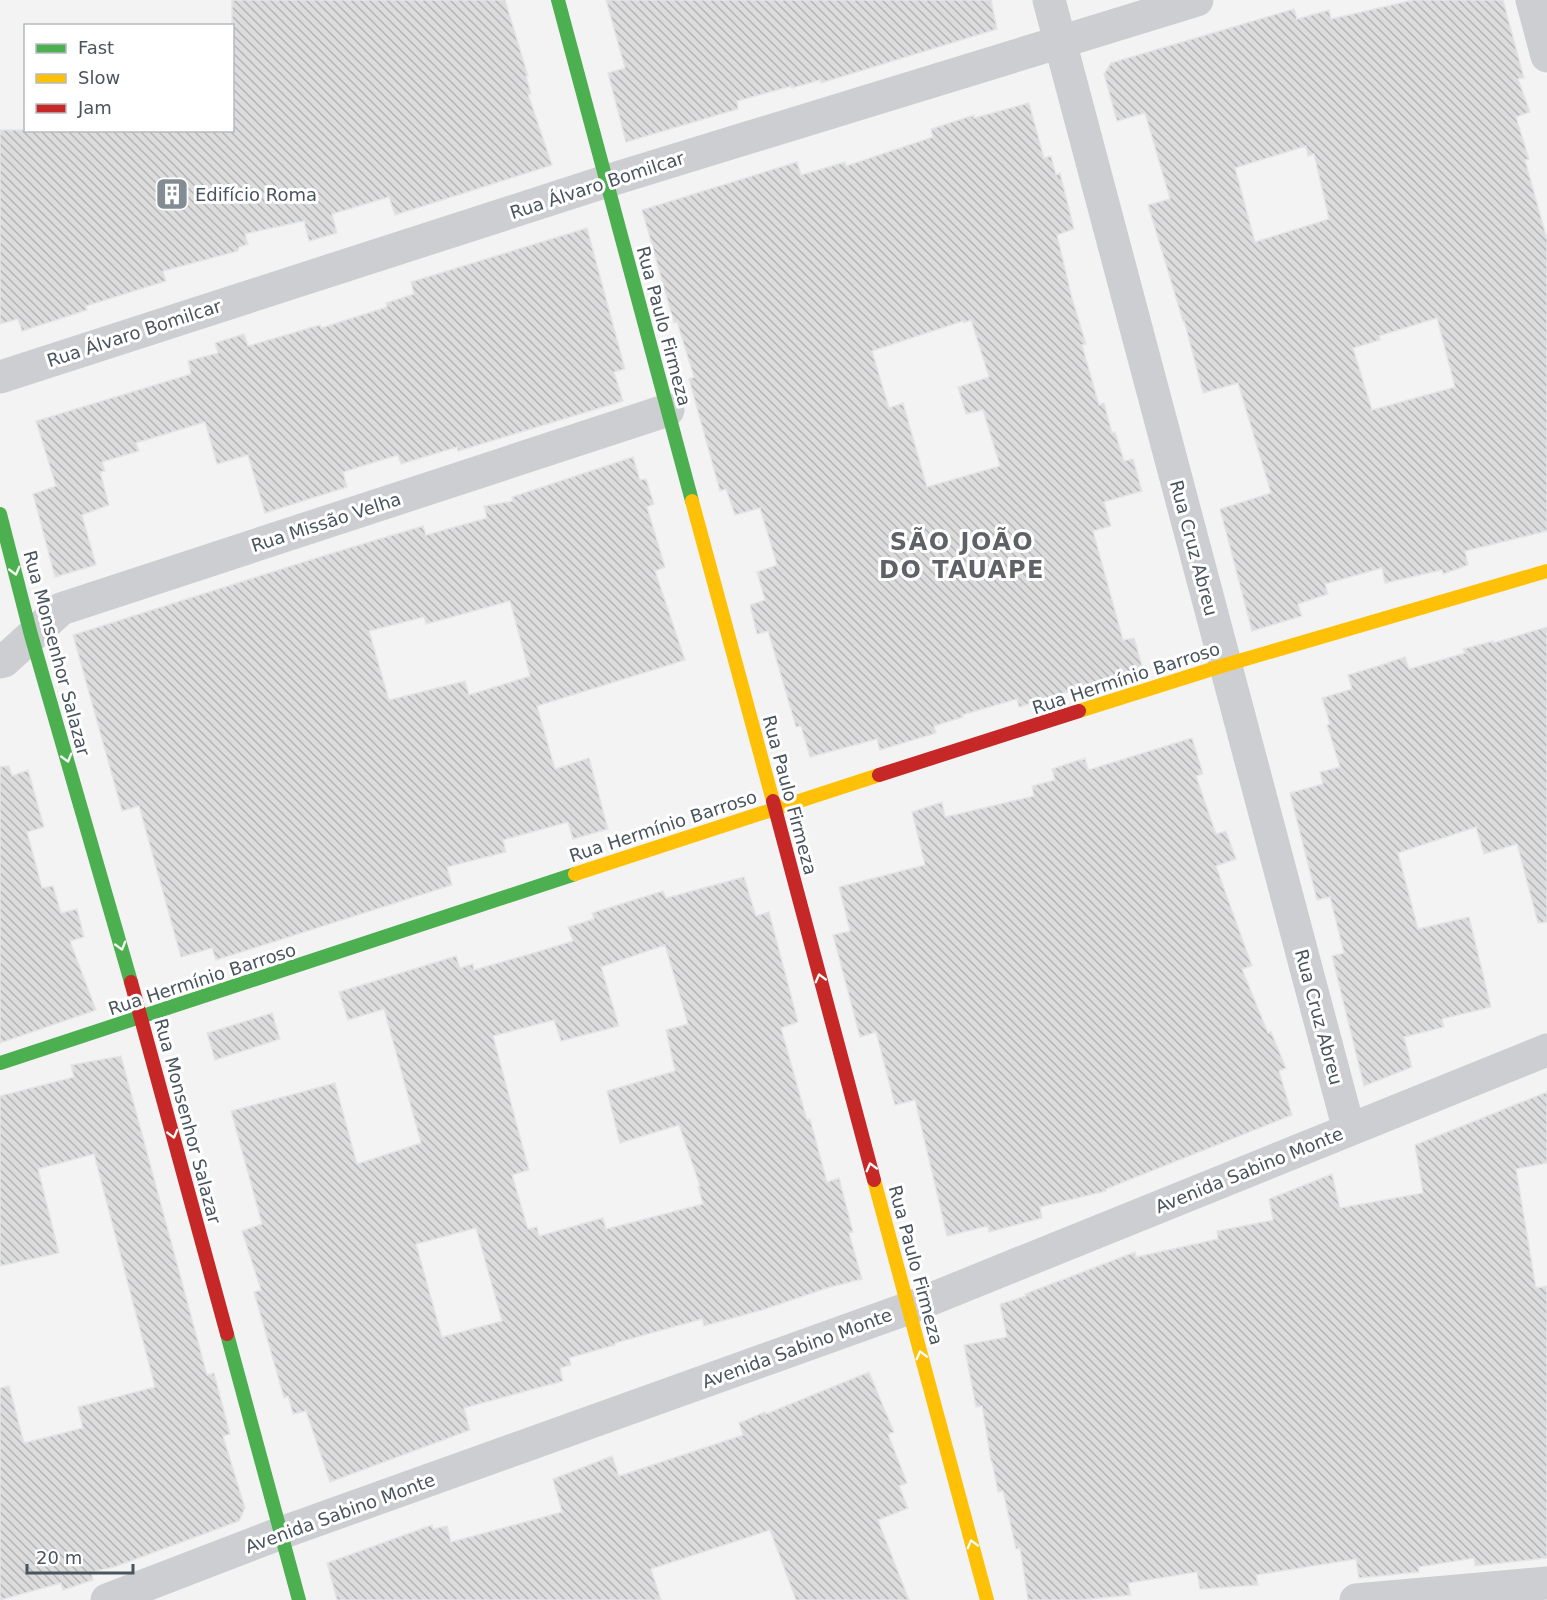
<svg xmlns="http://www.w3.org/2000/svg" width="1547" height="1600" font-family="'DejaVu Sans',sans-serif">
  <defs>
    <pattern id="building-back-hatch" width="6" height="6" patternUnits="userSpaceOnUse" patternTransform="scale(1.5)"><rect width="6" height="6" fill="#dcdcdd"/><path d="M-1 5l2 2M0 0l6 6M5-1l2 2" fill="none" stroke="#b4b5b7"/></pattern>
  </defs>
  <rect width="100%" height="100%" fill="#f3f3f3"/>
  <path fill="url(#building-back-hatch)" stroke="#e4e5e6" stroke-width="1.5" fill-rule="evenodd" d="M232 0H505L528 76H526L531 94H528L552 165 395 215 389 197 332 214 337 233 309 241 304 221 245 234 248 244 239 247 238 251 163 271 166 281 86 306 87 310 22 331 18 319 0 324V130H232Z
    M606 0H991L997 29 821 83 820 80 792 88V86L737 101 738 109 626 142 608 73 625 68Z
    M1413 0H1503L1524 78 1518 79 1530 112 1516 117 1529 159 1525 160 1547 239V531L1465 551 1468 565 1443 574 1442 570 1385 583 1382 568 1325 584 1328 594 1298 604 1302 616 1252 631 1220 509 1271 493 1238 383 1203 393 1184 320 1183 321 1148 205 1170 199 1145 113 1117 121 1104 74 1111 63 1294 9 1297 19 1329 10 1331 19ZM1306 146 1308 156 1314 154 1329 219 1255 242 1235 168ZM1437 318 1455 387 1372 410 1353 348 1380 340 1379 336Z
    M1029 103 1044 158 1051 156 1056 175 1060 173 1074 229 1057 235 1072 298 1086 344 1082 345 1099 405 1104 403 1112 433 1115 432 1124 461 1133 459 1142 491 1104 502 1111 526 1093 531 1123 640 1134 638 1143 669 1019 707 1017 699 962 715 963 717 934 726 936 733 880 750 877 739 810 757 801 726 796 727 768 631 757 634 750 605 765 600 757 572 777 565 760 508 735 515 726 489 720 491 689 379 694 377 677 322 674 323 642 210 797 162 801 175 845 162 846 166 933 137 931 129 974 115V118ZM971 320 989 377 958 387 966 414 983 410 1000 466 927 487 903 403 889 408 872 351 963 321 964 323Z
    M587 228 625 369 614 372 623 401 458 451 457 447 401 464 398 455 343 472 347 487 265 513 248 455 217 464 205 422 136 443 139 451 102 462 105 471 100 472 109 505 82 515 96 565 55 577 33 494 56 486 36 421 191 374 188 361 218 353 215 343 244 334 248 346 320 325 321 328 387 307 386 303 414 294 411 282Z
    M633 457 640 480 646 479 654 504 647 507 665 567 655 571 685 660 537 706 555 769 589 758 608 829 573 839 568 822 503 840 506 852 447 867 452 885 216 960 212 948 181 957 139 806 122 811 73 635 326 555 423 526 426 535 487 518 484 506 513 501 512 497ZM510 601 530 676 469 695 465 681 389 700 369 631 424 617 426 624Z
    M1547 627V922L1538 923 1517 844 1484 854 1476 827 1398 853 1418 929 1469 917 1491 1007 1442 1019 1444 1027 1404 1037 1412 1067 1364 1086 1332 956 1344 953 1330 897 1317 900 1290 793 1323 784 1320 772 1340 767 1327 725 1330 724 1322 698 1352 689 1348 675 1378 666 1405 657 1409 669 1465 653 1463 649 1493 641V643Z
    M1192 738 1203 774 1196 776 1207 808 1216 834 1226 831 1236 859 1216 866 1252 966 1242 969 1268 1033 1271 1032 1286 1068 1279 1071 1292 1115 1106 1189V1191L1040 1207 1042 1218 989 1232 988 1226 947 1236 915 1100 895 1105 876 1032 860 1037 833 935 850 931 839 887 925 865 912 812 942 802 945 817 1034 796 1032 786 1055 780 1052 769 1085 758 1088 770Z
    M9 766 12 776 28 770 44 827 27 832 42 888 53 886 61 913 77 909 84 937 70 941 96 1010 0 1043V767Z
    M744 877 756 916 769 912 798 1022 781 1028 807 1120 810 1119 827 1182 839 1178 853 1232 849 1233 862 1279 827 1288 762 1310 704 1326 702 1319 615 1343V1345L569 1358 571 1365 560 1368 563 1381 464 1408 470 1430 330 1482 306 1411 293 1414 288 1396 284 1398 254 1292 261 1290 242 1231 262 1224 231 1111 335 1083 357 1164 421 1143 384 1009 348 1020 339 992 456 956 460 968 473 964 474 970 537 952 573 941 568 927 594 919 592 913 663 891 666 898ZM665 945 688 1024 666 1030 675 1071 607 1091 620 1143 679 1125 700 1186 698 1187 703 1204 606 1229 603 1218 539 1236 537 1227 528 1229 512 1175 529 1170 493 1036 554 1020 561 1041 619 1026 601 967ZM476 1228 502 1321 442 1337 416 1244Z
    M272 1013 280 1039 215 1060 207 1033Z
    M121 1056 207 1375 214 1373 230 1434 223 1436 245 1508 239 1521 114 1567 91 1572 93 1580 63 1590 61 1583 0 1600V1388L9 1386 24 1443 83 1428 78 1407 155 1387 94 1154 38 1169 59 1253 0 1266V1096L74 1077 71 1065Z
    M1547 1092V1163L1516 1169 1536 1288 1547 1286V1558L1475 1566 1474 1558 1418 1567 1419 1572 1359 1578 1356 1559 1256 1575 1258 1585 1200 1589 1197 1572 1128 1583 1131 1595 1079 1600H1028L1020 1548 1016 1549 1003 1491 998 1492 992 1461H991L982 1406 976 1407 964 1345 1007 1337 1000 1304 1026 1296 1025 1294 1135 1252 1136 1257 1218 1239 1217 1231 1273 1220 1269 1199 1332 1174 1340 1208 1423 1193 1415 1145Z
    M869 1372 894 1432 888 1434 907 1483 899 1486 908 1508 878 1520 909 1600H796L770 1530 651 1569 661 1600H337L327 1563 432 1525 433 1529 447 1526 451 1542 562 1512 553 1479 612 1456 619 1476 743 1435 739 1423 765 1412 766 1414Z"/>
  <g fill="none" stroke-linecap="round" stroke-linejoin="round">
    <path stroke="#ccced1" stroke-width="33" d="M1049 0 1349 1130
      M1532 0 1547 56
      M0 377 607 181 1197 0
      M0 662 4 661 61 609 668 410
      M107 1600 281 1533 909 1308 1547 1050
      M1356 1600 1547 1583"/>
    <path stroke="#4caf50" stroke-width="14" d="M558 0 692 501
      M0 514 31 635 131 982
      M0 1063 575 874
      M227 1334 299 1600"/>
    <path stroke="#ffc107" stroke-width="14" d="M692 501 773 801
      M1079 711 1225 665 1547 571
      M575 874 879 775
      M874 1180 987 1600"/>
    <path stroke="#c62828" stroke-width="14" d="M879 775 1079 711
      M773 801 874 1180
      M131 982 227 1334"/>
  </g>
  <defs><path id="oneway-chevron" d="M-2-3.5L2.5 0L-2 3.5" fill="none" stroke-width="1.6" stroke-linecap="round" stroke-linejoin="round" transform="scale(1.5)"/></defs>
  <g stroke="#f6fbf6">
    <use href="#oneway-chevron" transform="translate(15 571) rotate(75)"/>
    <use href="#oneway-chevron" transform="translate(67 758) rotate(74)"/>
    <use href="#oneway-chevron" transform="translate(121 946) rotate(74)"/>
    <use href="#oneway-chevron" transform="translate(820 978) rotate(-105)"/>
    <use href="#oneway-chevron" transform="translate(173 1134) rotate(75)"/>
    <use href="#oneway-chevron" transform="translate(871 1167) rotate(-105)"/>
    <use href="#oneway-chevron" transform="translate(921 1355) rotate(-105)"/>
    <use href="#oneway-chevron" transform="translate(972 1544) rotate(-105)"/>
  </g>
  <defs>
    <g id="building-square" transform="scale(1.725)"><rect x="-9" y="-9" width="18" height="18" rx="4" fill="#848c93" stroke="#fff"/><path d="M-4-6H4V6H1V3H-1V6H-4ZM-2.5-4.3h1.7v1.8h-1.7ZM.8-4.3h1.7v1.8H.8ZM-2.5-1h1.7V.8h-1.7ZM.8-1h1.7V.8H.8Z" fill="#fff"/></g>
  </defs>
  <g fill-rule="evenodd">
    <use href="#building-square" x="172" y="194"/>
  </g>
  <g text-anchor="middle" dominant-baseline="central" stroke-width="6" stroke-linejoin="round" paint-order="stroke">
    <g font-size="18" fill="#495460" stroke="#fff">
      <text transform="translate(597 185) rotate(-18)">Rua Álvaro Bomilcar</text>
      <text transform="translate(664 326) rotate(75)">Rua Paulo Firmeza</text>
      <text transform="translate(134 333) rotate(-18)">Rua Álvaro Bomilcar</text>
      <text transform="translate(326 522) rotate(-18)">Rua Missão Velha</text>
      <text transform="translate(1194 548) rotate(75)">Rua Cruz Abreu</text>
      <text transform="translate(57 653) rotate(75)">Rua Monsenhor Salazar</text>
      <text transform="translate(1126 678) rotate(-18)">Rua Hermínio Barroso</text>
      <text transform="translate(790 795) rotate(75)">Rua Paulo Firmeza</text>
      <text transform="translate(663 826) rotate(-18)">Rua Hermínio Barroso</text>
      <text transform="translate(202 979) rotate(-18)">Rua Hermínio Barroso</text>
      <text transform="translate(1319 1017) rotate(75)">Rua Cruz Abreu</text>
      <text transform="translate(188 1121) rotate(75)">Rua Monsenhor Salazar</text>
      <text transform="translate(1249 1170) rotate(-22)">Avenida Sabino Monte</text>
      <text transform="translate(916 1265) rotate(75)">Rua Paulo Firmeza</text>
      <text transform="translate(797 1348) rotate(-20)">Avenida Sabino Monte</text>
      <text transform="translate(340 1513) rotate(-20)">Avenida Sabino Monte</text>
    </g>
    <g font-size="18" fill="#495460" stroke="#fff" text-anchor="start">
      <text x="195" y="194">Edifício Roma</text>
    </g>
    <g font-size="24" font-weight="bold" letter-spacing="1.5" fill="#5e6267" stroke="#fff">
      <text x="962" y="542">SÃO JOÃO<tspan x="962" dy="28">DO TAUAPE</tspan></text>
    </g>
  </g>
  <rect x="24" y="24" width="210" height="108" fill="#ffffff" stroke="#b6bbbf" stroke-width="1.5"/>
  <rect x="36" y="44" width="30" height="9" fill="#4caf50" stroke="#b6bbbf" stroke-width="1.5"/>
  <text x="78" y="54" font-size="18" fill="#495460">Fast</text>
  <rect x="36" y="74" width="30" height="9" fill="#ffc107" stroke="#b6bbbf" stroke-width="1.5"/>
  <text x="78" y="84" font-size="18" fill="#495460">Slow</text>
  <rect x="36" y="104" width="30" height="9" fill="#c62828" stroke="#b6bbbf" stroke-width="1.5"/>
  <text x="78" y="114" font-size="18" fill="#495460">Jam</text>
  <path d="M27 1564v9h106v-9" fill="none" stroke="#495460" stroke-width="3"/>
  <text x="36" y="1564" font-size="18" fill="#495460" stroke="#ffffff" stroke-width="4.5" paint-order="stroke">20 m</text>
</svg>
